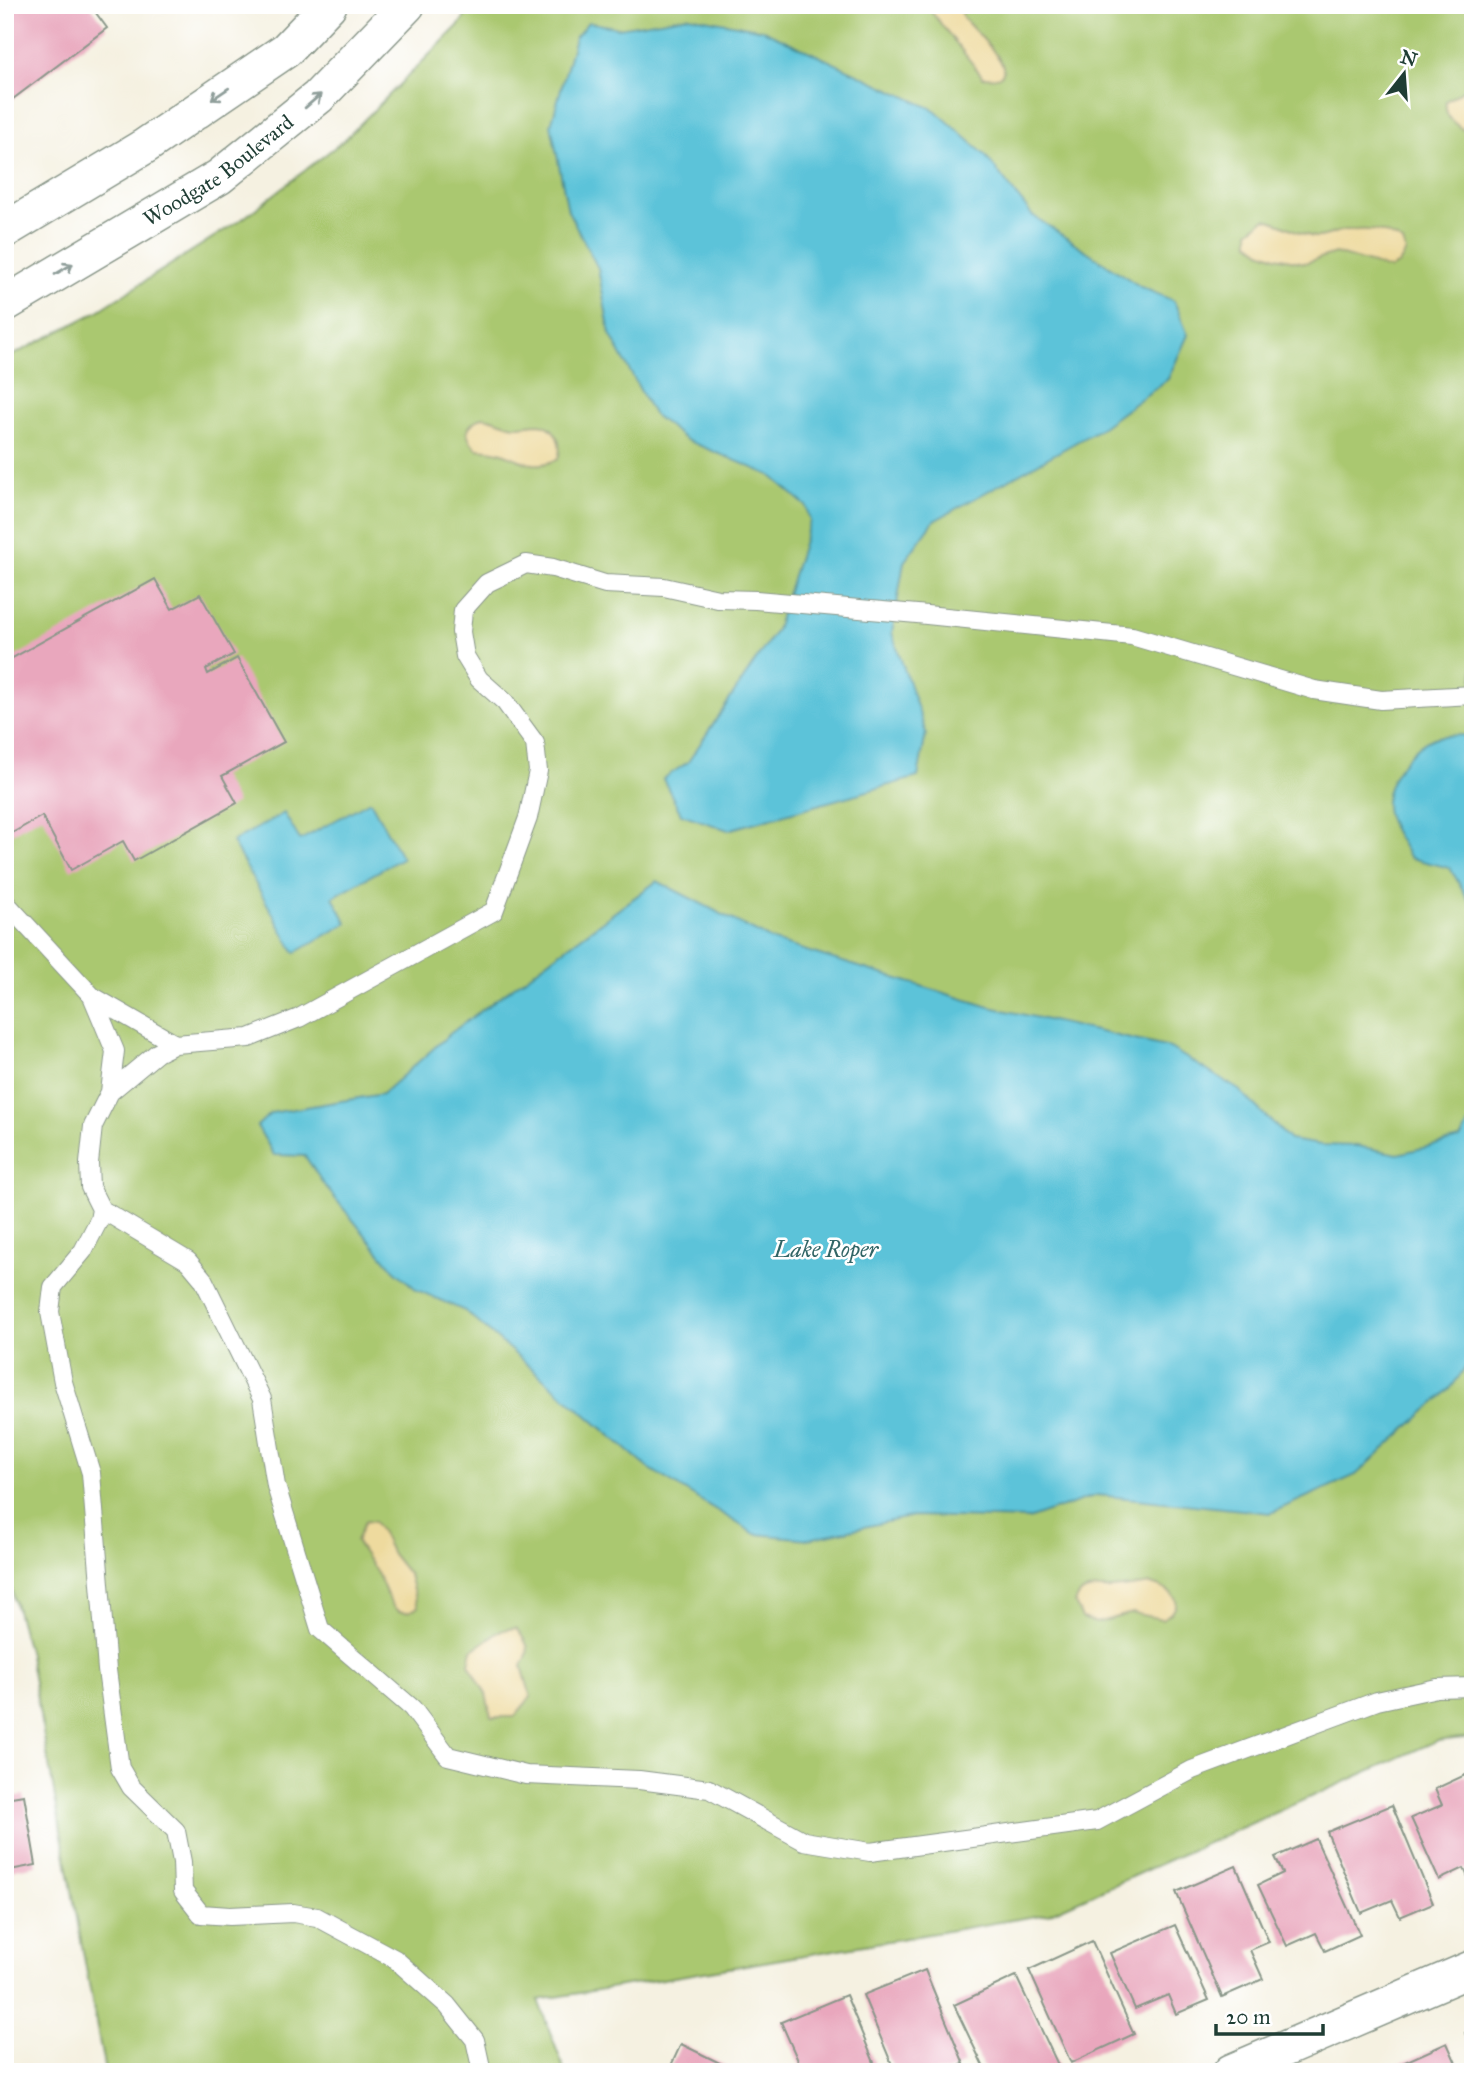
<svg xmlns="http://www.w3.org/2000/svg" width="1478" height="2077" font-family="'IM FELL Great Primer',serif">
  <rect width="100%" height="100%" fill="#fff"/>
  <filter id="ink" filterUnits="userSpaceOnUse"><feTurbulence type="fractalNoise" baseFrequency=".0143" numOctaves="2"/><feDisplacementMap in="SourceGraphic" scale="14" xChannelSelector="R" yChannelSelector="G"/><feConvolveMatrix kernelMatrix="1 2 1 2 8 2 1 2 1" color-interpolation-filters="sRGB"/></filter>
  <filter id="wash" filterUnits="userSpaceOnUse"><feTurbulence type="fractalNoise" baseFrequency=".00686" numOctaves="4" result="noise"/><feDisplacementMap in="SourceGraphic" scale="28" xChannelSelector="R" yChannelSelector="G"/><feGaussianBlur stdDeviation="1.57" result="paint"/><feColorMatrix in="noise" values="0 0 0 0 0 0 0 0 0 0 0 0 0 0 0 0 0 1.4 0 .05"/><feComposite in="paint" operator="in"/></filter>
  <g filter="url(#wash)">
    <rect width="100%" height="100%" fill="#f5f1e1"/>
    <path fill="#aac870" stroke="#648252" stroke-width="2" d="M473 5H1473V1737L1436 1741 1048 1914 538 2000 565 2072H105L29 1655 5 1565V359L95 313 245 217 344 140 459 25Z"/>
    <path fill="#eeda9e" stroke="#868c69" stroke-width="2" d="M926 5H961C962 9 961 13 963 17 967 26 1037 83 983 77Z
      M1473 89V128L1462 129C1451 121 1444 115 1446 101L1463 90Z
      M1265 219C1283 222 1296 234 1315 237 1325 238 1331 233 1341 231 1347 229 1351 231 1357 230 1378 229 1385 232 1403 242L1406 252 1399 264 1390 269 1335 253 1305 263 1276 257 1261 251 1249 242V231Z
      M482 417C493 418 500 422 510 425 520 428 529 424 539 424 556 425 563 444 558 459 535 470 526 462 505 454 496 450 486 450 477 449 462 434 465 426 482 417Z
      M365 1521 374 1522 381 1531 392 1554 409 1575 418 1607C391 1625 388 1592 378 1575 371 1563 363 1553 356 1541Z
      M1151 1584C1172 1590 1190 1604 1162 1619L1133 1613 1096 1623 1082 1618 1075 1604C1080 1585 1097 1590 1112 1589 1125 1588 1138 1586 1151 1584Z
      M516 1628C528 1644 532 1648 522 1666L531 1697 514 1717H491L486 1694 469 1664 472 1650C490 1640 495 1629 516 1628Z"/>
    <path fill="#5cc3d9" stroke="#3e8086" stroke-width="2" d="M689 16 763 30 935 110 984 154 1032 215 1141 287 1174 301 1188 335 1168 379 1098 430 934 521 904 562 892 633 926 733 918 777 728 830 681 814 663 779 688 762 776 630 810 521 806 506 770 475 686 440 653 414 610 334 598 268 568 211 551 125 575 38 588 22 619 28Z
      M1473 735V907L1450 868 1410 858C1401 842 1385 822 1386 802 1387 778 1412 746 1434 738 1445 734 1461 736 1473 735Z
      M370 801 402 858 333 897 347 923 295 953 232 842 284 813 300 840Z
      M657 881 774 941 990 1007 1170 1048 1239 1090 1290 1140 1321 1145 1357 1146 1398 1154 1460 1139 1473 1117V1357L1450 1389 1356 1475 1271 1513 1097 1495 1028 1519 914 1516 809 1539 755 1534 647 1467 465 1311 417 1290 394 1270 324 1185 305 1156 274 1155 257 1126 271 1113 382 1094 452 1032Z"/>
    <g id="blocks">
      <path fill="#e9a7bd" d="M5 5H90L107 28 5 105Z
        M155 579 172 609 200 594 234 654 206 669 208 674 237 658 284 742 222 776 237 803 134 861 123 841 71 870 42 816 5 837V662Z
        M1465 1775 1473 1793V1888L1464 1868 1439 1880 1411 1818 1442 1805 1435 1789Z
        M24 1795 36 1865 5 1871V1798Z
        M1392 1805 1433 1903 1400 1917 1392 1900 1361 1913 1327 1832Z
        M1316 1839 1360 1935 1325 1951 1316 1933 1287 1946 1258 1885 1283 1873 1275 1857Z
        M1236 1866 1269 1942 1250 1950 1263 1979 1222 1997 1176 1892Z
        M1175 1925 1209 2000 1176 2014 1168 1995 1135 2009 1110 1953Z
        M1092 1941 1134 2034 1071 2063 1029 1970Z
        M925 1970 964 2064 946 2072H895L863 1995Z
        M1016 1976 1059 2067 1048 2072H986L954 2005Z
        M846 1995 878 2072H835L833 2069 826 2072H803L781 2022Z
        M1473 2031V2053H1472L1465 2033Z
        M1447 2043 1460 2072H1388L1387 2070Z
        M681 2044 738 2072H668Z"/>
    </g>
  </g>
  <g filter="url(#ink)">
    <use href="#blocks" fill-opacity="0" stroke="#8a978a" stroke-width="2"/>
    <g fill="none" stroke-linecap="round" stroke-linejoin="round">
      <g stroke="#8a978a" stroke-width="20">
        <path id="service" d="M5 902 92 996 115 1051 110 1092
          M92 996 175 1044
          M101 1209 188 1261 203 1279 262 1399 276 1486 320 1629 412 1708 448 1756 526 1775 639 1780 709 1789 804 1841 870 1852 1097 1821 1192 1770 1377 1701 1437 1688 1473 1687
          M482 2072 475 2040 447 2005 395 1959 317 1917 293 1913 230 1916 201 1914 183 1891 182 1862 176 1831 131 1787 120 1768 107 1670 91 1473 63 1382 50 1312 53 1287 83 1251 99 1220 101 1209 90 1187 89 1163 93 1126 110 1092 157 1053 175 1044 249 1038 299 1018 494 911 528 818 538 771 535 743 505 702 479 679 465 656 461 632 463 610 487 583 526 564 553 568 605 584 664 587 718 599 756 600 917 614 1132 636 1314 690 1381 700 1473 695"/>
      </g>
      <g stroke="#8a978a" stroke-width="38">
        <g id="minor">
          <path d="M5 230 145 146 286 50 329 5"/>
          <path id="s1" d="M5 304 219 177 318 97 407 5"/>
          <path d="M1231 2072 1473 1968"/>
        </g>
      </g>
      <use href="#service" stroke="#fff" stroke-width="18"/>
      <use href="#minor" stroke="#fff" stroke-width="35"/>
    </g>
    <defs><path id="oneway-shaft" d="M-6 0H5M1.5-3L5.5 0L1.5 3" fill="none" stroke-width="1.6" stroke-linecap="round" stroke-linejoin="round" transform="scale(1.75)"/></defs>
    <g stroke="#8f9e9a">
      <use href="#oneway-shaft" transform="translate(220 94) rotate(146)"/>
      <use href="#oneway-shaft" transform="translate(313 101) rotate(-41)"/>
      <use href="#oneway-shaft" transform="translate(64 269) rotate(-31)"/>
    </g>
  </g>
  <g text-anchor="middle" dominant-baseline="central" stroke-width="5" stroke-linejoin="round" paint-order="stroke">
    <g font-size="21" fill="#1f3d34" stroke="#fff">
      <text stroke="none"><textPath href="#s1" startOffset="252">Woodgate Boulevard</textPath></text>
    </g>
    <g font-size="23" font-style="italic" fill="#316566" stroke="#fff">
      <text x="826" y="1249">Lake Roper</text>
    </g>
  </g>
  <rect width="1478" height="2077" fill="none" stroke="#fff" stroke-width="28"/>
  <g transform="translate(1404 74) rotate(17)" stroke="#ffffff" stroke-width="5" paint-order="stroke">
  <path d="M0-5L12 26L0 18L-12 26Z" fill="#1f3d34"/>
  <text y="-10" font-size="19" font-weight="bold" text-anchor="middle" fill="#1f3d34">N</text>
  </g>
  <path d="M1216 2024v10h107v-10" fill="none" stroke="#1f3d34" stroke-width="3.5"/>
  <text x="1226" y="2024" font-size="21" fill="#1f3d34" stroke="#ffffff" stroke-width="5" paint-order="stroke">20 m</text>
</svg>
